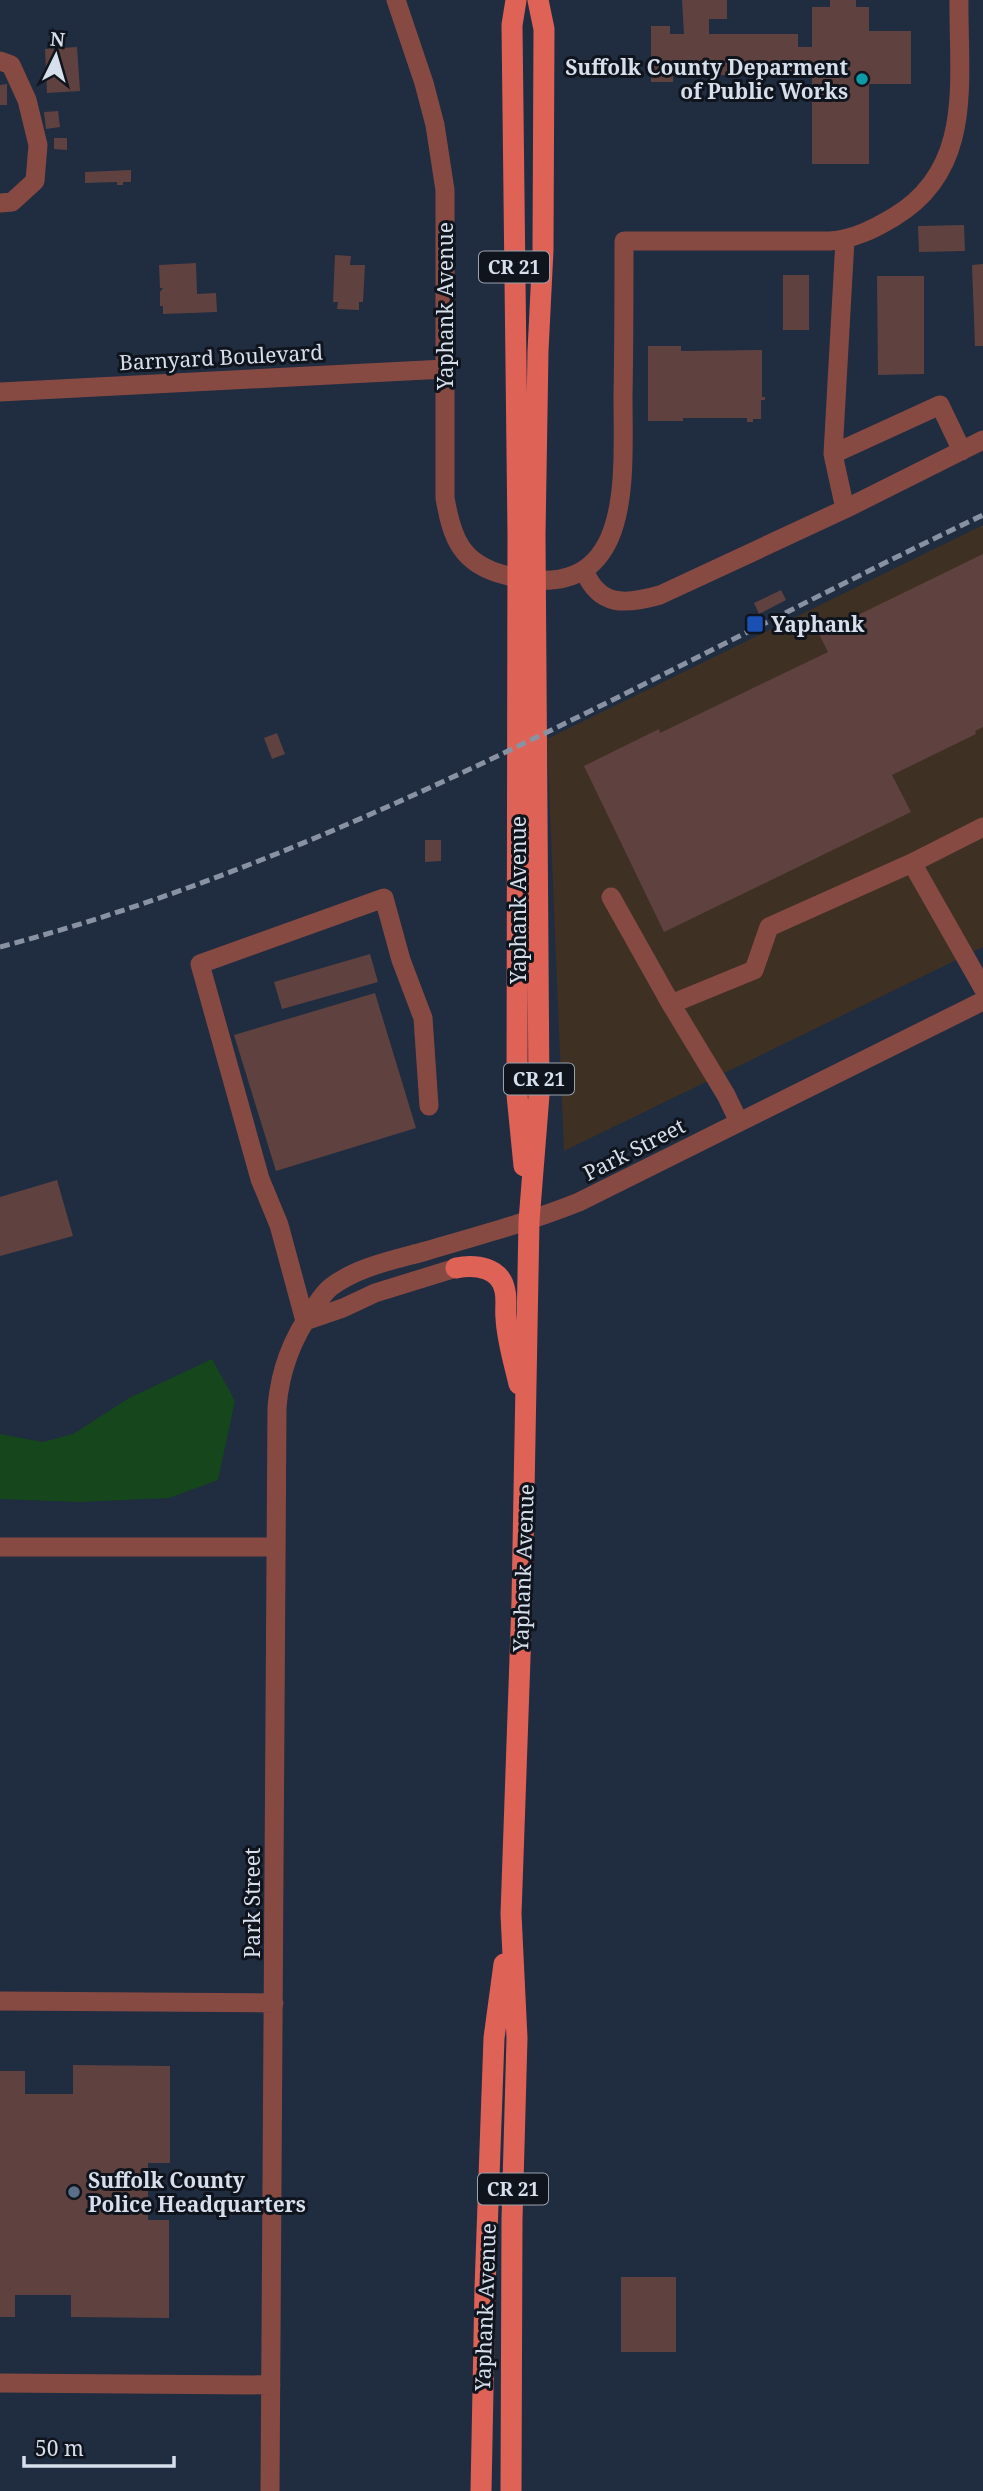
<svg xmlns="http://www.w3.org/2000/svg" width="983" height="2491" font-family="'Noto Serif',serif">
  <rect width="100%" height="100%" fill="#202c40"/>
  <path fill="#3e3023" d="M983 525V947L564 1151 547 739Z"/>
  <path fill="#15461c" d="M212 1359 235 1401 218 1480 169 1498 80 1502 0 1499V1434L43 1442 73 1434 129 1398Z"/>
  <path fill="#5f423f" d="M682 0H727V19H709V34H798V47H812V7H830V0H856V7H869V31H911V84H869V164H812V75H673V82H651V26H670V34H684Z
    M77 47 80 91 47 93 45 49Z
    M7 84V105H0V85Z
    M58 111 60 127 46 129 44 112Z
    M54 138H67V150L54 149Z
    M131 170V182H123V185H117V182L85 183V172Z
    M964 225 965 251 919 252 918 226Z
    M335 255 351 256 350 265H365L363 302H359V310L337 309 338 302H333Z
    M196 263 197 294 216 293 217 312 163 314V306H160V292L163 288H160L159 265Z
    M983 264V346H975L972 265Z
    M783 275H809V330H783Z
    M877 276H924V374L878 375Z
    M648 346H681V351L762 350V397H765V400H761V419H753V422H747V418H683V421H648Z
    M983 554V727L975 731 976 734 892 775 911 812 664 932 584 766 659 729 660 733 828 652 819 634Z
    M781 590 786 600 759 614 754 603Z
    M277 733 285 754 272 759 264 738Z
    M425 840H441V861L425 862Z
    M370 954 378 982 282 1009 274 982Z
    M375 993 416 1128 276 1171 234 1035Z
    M57 1180 73 1236 0 1256V1197Z
    M73 2065 170 2066V2163H148V2220H169V2318L71 2317V2295H15V2317H0V2071H25V2094H73Z
    M621 2277H676V2352H621Z"/>
  <g fill="none" stroke-linecap="round" stroke-linejoin="round">
    <path stroke="#874a43" stroke-width="19" d="M396 0 424 83 435 125 445 190V498C452 538 461 564 505 575 635 608 623 481 623 396 624 344 624 293 624 241H830C854 239 874 229 894 217 975 169 958 80 959 0
      M0 61 11 65 27 100 38 145 35 181 12 202 0 203
      M845 240 833 454 845 509
      M0 392 445 369
      M833 454 940 405 962 451
      M584 570C599 607 625 605 660 595L845 509 983 440
      M912 863 983 988
      M611 897 671 1004
      M739 1122 726 1095 671 1004 754 970 769 927 912 863 983 827
      M305 1321 279 1225 260 1179 200 964 384 898 401 960 423 1018 429 1106
      M305 1321 343 1308 375 1293 456 1268
      M0 1547H276
      M0 2001 274 2003
      M0 2383 271 2385
      M270 2491 277 1407C280 1370 292 1338 314 1308 319 1301 324 1292 331 1287 357 1267 394 1260 426 1251 477 1236 529 1222 579 1202L983 1001"/>
    <path stroke="#df6257" stroke-width="21" d="M516 0 512 25 518 535 517 1095 524 1166
      M456 1268C475 1264 501 1267 505 1291 507 1300 505 1309 506 1318 507 1340 514 1362 519 1384
      M481 2491 485 2288 494 2038 504 1964
      M511 2491 512 2219 517 2038 511 1914 522 1601 529 1221 539 1095 535 535 538 351 543 250 544 29 538 0"/>
    <path stroke="#8892a2" stroke-width="5" stroke-dasharray="10 5" stroke-linecap="butt" d="M0 947C348 855 661 669 983 515"/>
  </g>
  <circle fill="#0f9aa8" stroke="#0f141d" stroke-width="2.5" cx="862" cy="79" r="7"/>
  <rect fill="#1a4fb4" stroke="#0f141d" stroke-width="2.5" x="746" y="615" width="18" height="18" rx="3.5"/>
  <circle fill="#5c6f8a" stroke="#0f141d" stroke-width="2.5" cx="74" cy="2192" r="7"/>
  <g text-anchor="middle" dominant-baseline="central" stroke-width="6" stroke-linejoin="round" paint-order="stroke">
    <g fill="#0f141d" stroke="#9ba2ae" stroke-width="2">
      <rect x="479" y="251.5" width="70" height="31" rx="5"/>
      <rect x="504" y="1063.5" width="70" height="31" rx="5"/>
      <rect x="478" y="2173.5" width="70" height="31" rx="5"/>
    </g>
    <g font-size="19" font-weight="bold" fill="#d7dfec">
      <text x="514" y="267">CR 21</text>
      <text x="539" y="1079">CR 21</text>
      <text x="513" y="2189">CR 21</text>
    </g>
    <g font-size="21" font-weight="bold" fill="#d7dfec" stroke="#0f141d" text-anchor="start">
      <text x="848" y="67" text-anchor="end">Suffolk County Deparment<tspan x="848" dy="24">of Public Works</tspan></text>
      <text x="771" y="624">Yaphank</text>
      <text x="88" y="2180">Suffolk County<tspan x="88" dy="24">Police Headquarters</tspan></text>
    </g>
    <g font-size="21" fill="#d7dfec" stroke="#0f141d">
      <text transform="translate(445 306) rotate(-90)">Yaphank Avenue</text>
      <text transform="translate(221 357) rotate(-3)">Barnyard Boulevard</text>
      <text transform="translate(518 900) rotate(-90)">Yaphank Avenue</text>
      <text transform="translate(634 1149) rotate(-27)">Park Street</text>
      <text transform="translate(523 1568) rotate(-88)">Yaphank Avenue</text>
      <text transform="translate(252 1903) rotate(-90)">Park Street</text>
      <text transform="translate(485 2307) rotate(-88)">Yaphank Avenue</text>
    </g>
  </g>
  <g transform="translate(56 56) rotate(5)" stroke="#0f141d" stroke-width="5" paint-order="stroke">
  <path d="M0-5L12 26L0 18L-12 26Z" fill="#d7dfec"/>
  <text y="-10" font-size="19" font-weight="bold" text-anchor="middle" fill="#d7dfec">N</text>
  </g>
  <path d="M24 2456v10h150v-10" fill="none" stroke="#d7dfec" stroke-width="3.5"/>
  <text x="35" y="2456" font-size="21" fill="#d7dfec" stroke="#0f141d" stroke-width="5" paint-order="stroke">50 m</text>
</svg>
